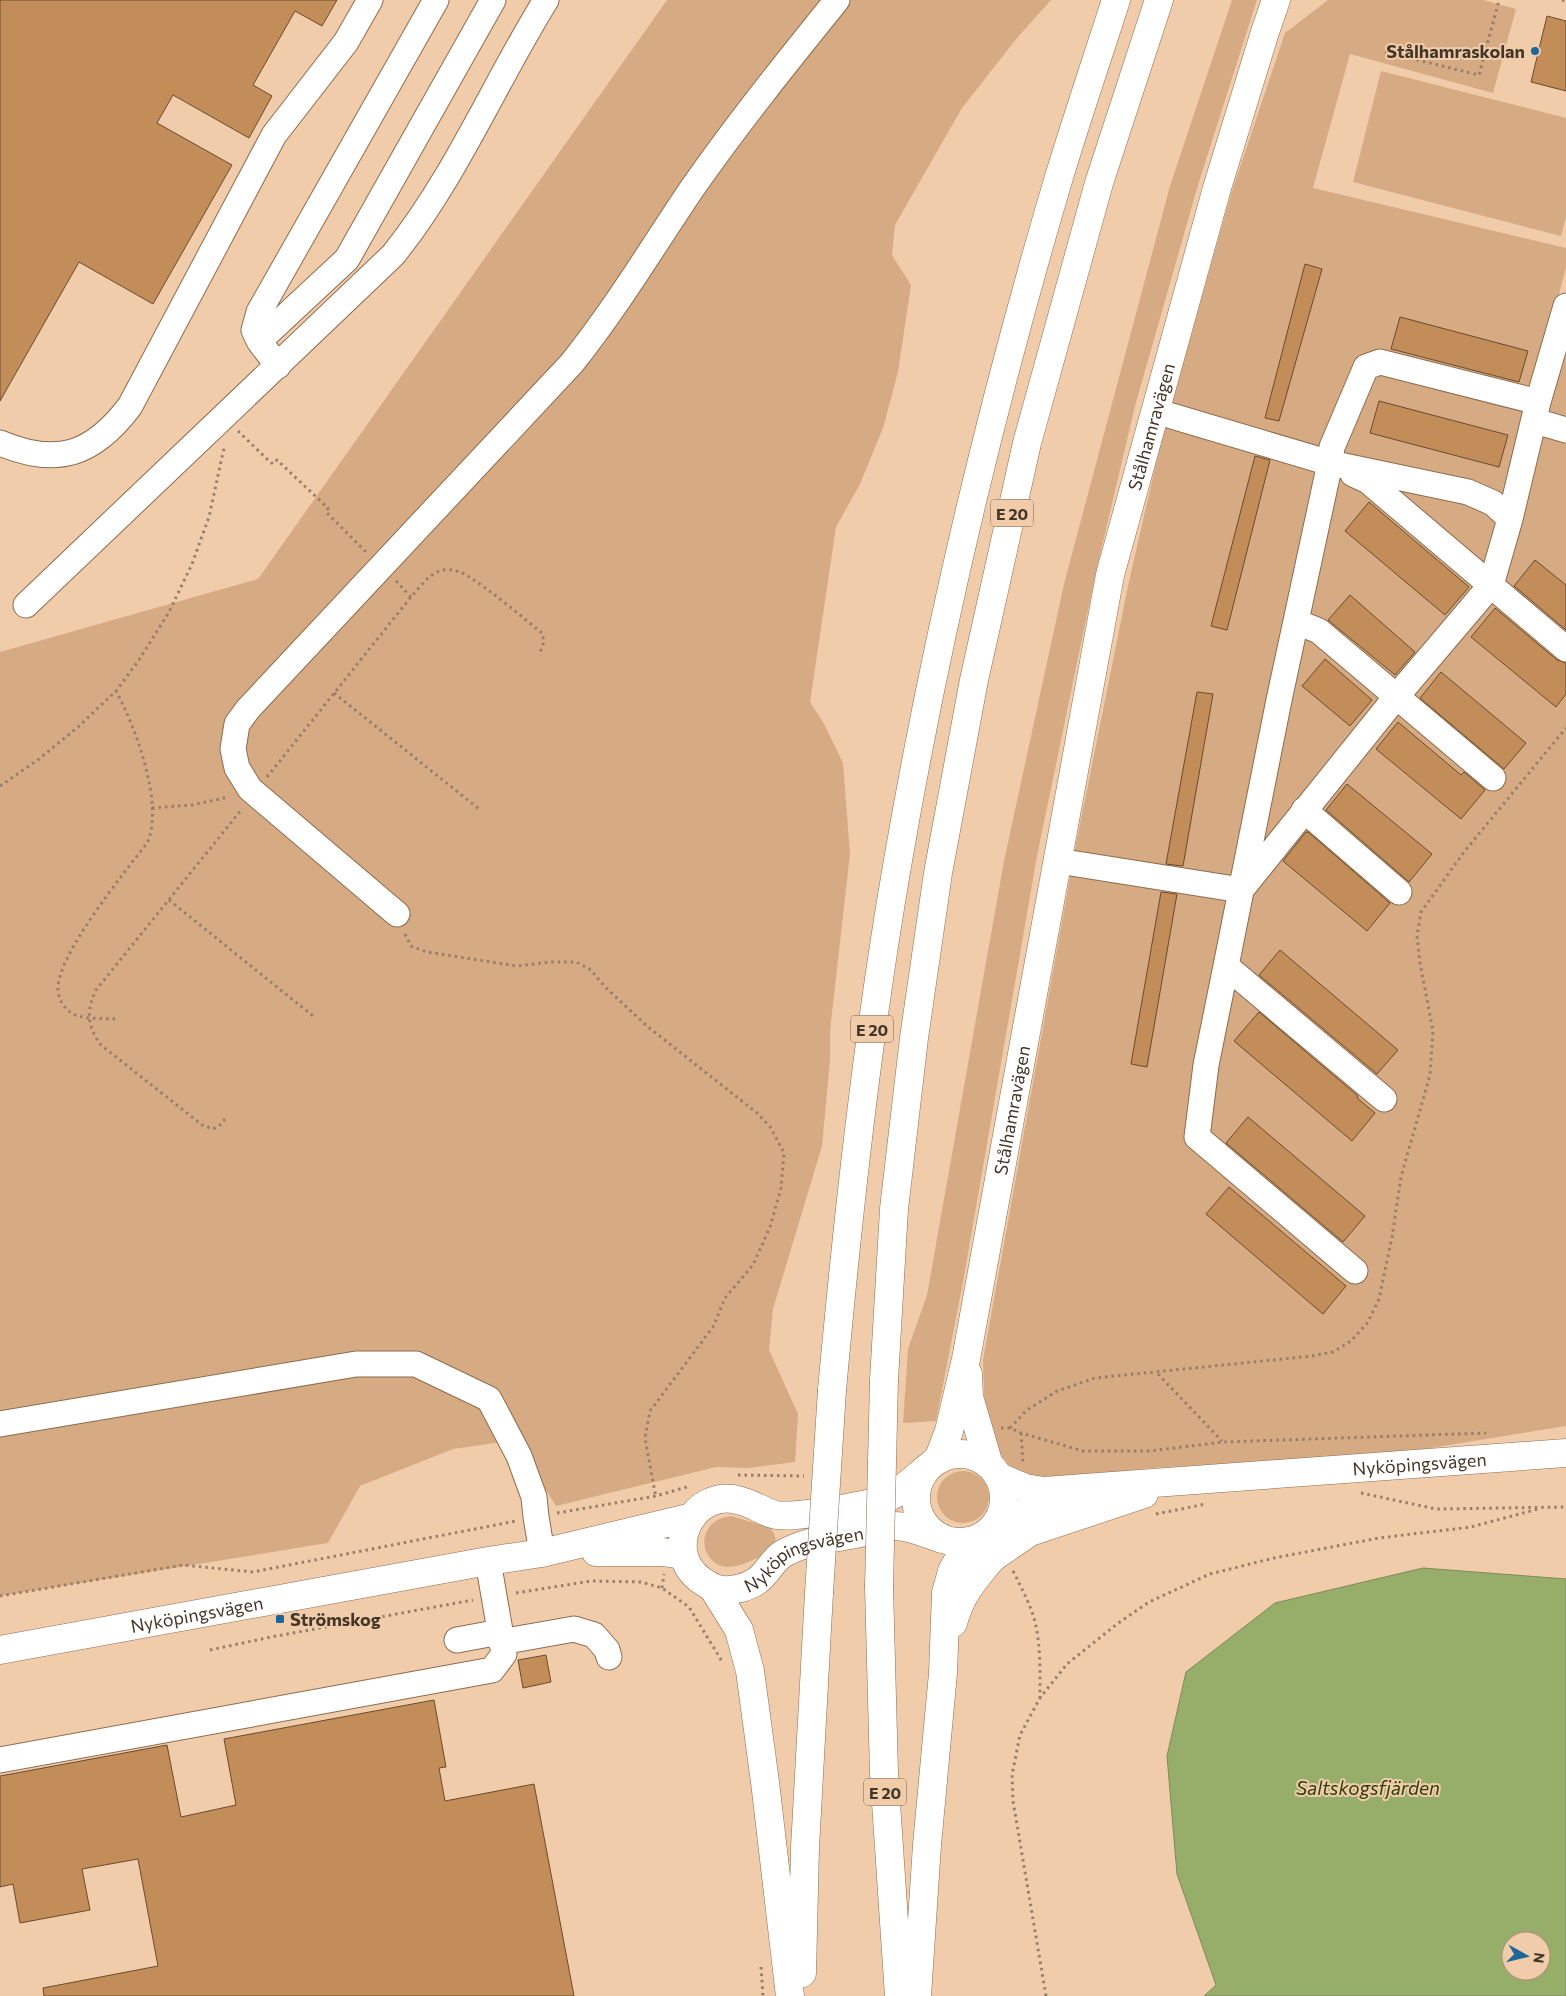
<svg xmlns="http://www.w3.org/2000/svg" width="1566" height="1996" font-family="Commissioner,sans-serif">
  <rect width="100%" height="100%" fill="#f1ccab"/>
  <path fill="#d6ab83" d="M667 0H1051L1017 38 962 108 895 225 892 255 911 285 898 372 883 428 860 484 836 527 810 702 823 722 843 763 850 854 830 1031V1060L822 1146 773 1309 769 1350 798 1414 795 1462 748 1468 716 1467 556 1506 515 1440 453 1449 360 1486 328 1543 0 1596V652L258 579Z
    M1232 0H1257L1198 185 1135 406 1095 576 1037 856 963 1282 936 1421 903 1423 908 1349 927 1295 1004 861 1064 584 1170 186Z
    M1328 0H1483L1516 9 1493 93 1350 54 1313 188 1566 248V267L1557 302 1566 304V1426L1369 1458 1276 1461 1151 1468 1043 1483 1013 1471 998 1451 985 1421 983 1360 1076 844 1128 586 1160 446 1231 194 1285 33Z
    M1381 71 1566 118V217L1561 236 1353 182Z
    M937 1497a26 26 0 1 1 52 0a26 26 0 1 1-52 0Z
    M731 1516 769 1527C785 1544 768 1554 753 1560 737 1567 719 1573 708 1555 704 1549 703 1540 706 1533 711 1522 719 1518 731 1516Z"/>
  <path fill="#97ae6b" stroke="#7e8a57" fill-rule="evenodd" d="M1423 1568 1566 1579V1996H1204L1216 1985 1177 1874 1167 1756 1186 1672 1275 1603ZM1511 1941H1541V1971H1511Z"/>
  <path fill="#c38d59" stroke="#694b2d" d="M0 0H337L322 26 295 11 253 85 272 96 249 138 173 95 157 123 232 165 153 304 79 262 0 401Z
    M1547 16 1566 21V91L1531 82Z
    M1305 264 1322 269 1279 421 1265 418Z
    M1400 317 1528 351 1519 382 1391 349Z
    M1379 401 1508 435 1499 467 1370 433Z
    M1255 456 1270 460 1227 630 1211 626Z
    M1369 502 1469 587 1445 615 1345 531Z
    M1535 560 1566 585V630L1514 586Z
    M1350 595 1415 652 1395 675 1328 620Z
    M1495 608 1557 660 1566 663V694L1556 707 1471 637Z
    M1325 659 1372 700 1350 726 1302 686Z
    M1441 672 1526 743 1504 769 1420 698Z
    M1197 692 1213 694 1183 866 1166 864Z
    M1398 722 1461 775 1464 772 1485 790 1461 819 1376 749Z
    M1347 784 1432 854 1409 882 1326 810Z
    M1306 832H1308L1390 903 1367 931 1283 861Z
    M1161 892 1177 894 1147 1067 1131 1064Z
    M1280 950 1398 1050 1377 1074 1259 975Z
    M1259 1012 1358 1096 1357 1098 1375 1113 1352 1141 1234 1041Z
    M1248 1117 1365 1216 1343 1242 1226 1143Z
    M1229 1187 1346 1286 1323 1314 1206 1214Z
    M546 1655 551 1682 523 1688 518 1660Z
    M434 1700 446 1767 439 1768 445 1801 534 1784 574 1996H44L43 1988 158 1966 138 1859 82 1869 90 1910 20 1923 13 1884 0 1887V1776L167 1745 181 1817 236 1805 224 1739Z"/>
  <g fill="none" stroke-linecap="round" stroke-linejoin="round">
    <g stroke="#8d6c4e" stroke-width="27">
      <path id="minor" d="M259 341 254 330 259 312 436 0
        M278 366 259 341 347 259 493 0
        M1155 411 1330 463 1468 492 1493 503 1510 519
        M1535 421 1566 430
        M0 443C57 467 93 455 130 406L274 135 346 42 370 0
        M1353 474 1368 481 1566 649
        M26 605 393 255C455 178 494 84 546 0
        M1297 622 1319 631 1493 778
        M1304 810 1399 892
        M1058 861 1241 890 1396 697 1491 585 1510 519 1538 402 1566 306
        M397 914 250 789 237 768 233 749 237 724 248 709 572 363C616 308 652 248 691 190 737 124 787 62 837 0
        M1226 966 1384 1099
        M1355 1271 1197 1137 1206 1065 1226 966 1279 700 1330 463 1332 447 1366 367 1380 362 1538 402
        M0 1424 356 1364H416L489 1399 519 1456 534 1497 536 1517 542 1553
        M457 1640 500 1632
        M501 1642 574 1629 594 1635 607 1650 609 1657
        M0 1760 492 1670 504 1654 488 1561"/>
    </g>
    <g stroke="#8d6c4e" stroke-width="29">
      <g id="major">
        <path d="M968 1374 969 1397 989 1465"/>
        <circle cx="960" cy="1498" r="44"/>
        <path id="s1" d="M938 1460 949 1431 966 1359 1110 575 1217 188 1265 32 1276 0"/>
        <path id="s2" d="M927 1468C916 1477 904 1489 891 1496 876 1505 794 1518 776 1515 764 1512 753 1504 741 1501 693 1485 660 1552 702 1581 708 1585 715 1589 722 1590 733 1591 749 1587 758 1580 767 1573 772 1562 781 1555 805 1540 838 1538 865 1532 874 1530 885 1526 894 1526 910 1526 927 1534 942 1539"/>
        <path id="s3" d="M999 1477 1025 1488 1044 1491 1566 1453"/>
        <path d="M992 1529 1027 1512 1079 1504"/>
        <path d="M596 1552H663L683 1555"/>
        <path d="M992 1558 1030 1532 1144 1494"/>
        <path id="s4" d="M0 1650 488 1561 542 1553 692 1517"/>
      </g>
    </g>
    <g stroke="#8d6c4e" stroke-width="29">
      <path id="highway" d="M884 1380 894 1209 914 1038 938 873 974 680 1027 443 1099 183 1159 0
        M832 1390C848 1215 867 1040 897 866 937 633 992 403 1059 177 1077 118 1097 59 1116 0
        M879 1587 884 1773 899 1996
        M713 1588 739 1630 750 1671 765 1782 790 1996
        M953 1623C961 1594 973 1581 992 1558
        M802 1973 805 1848 819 1593
        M917 1996 927 1845 943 1673 946 1593 952 1571 969 1541"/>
    </g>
    <path stroke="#987e67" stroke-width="3" stroke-dasharray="2.5 4" stroke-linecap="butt" d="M1562 0 1566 1
      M1385 52 1479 75 1499 0
      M238 431 268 460 273 464 277 460 328 508 326 512 366 552
      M396 581 411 597
      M334 693 479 809
      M267 777 411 597C420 587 429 573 443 570 451 569 459 571 466 575 492 591 518 614 542 633L544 642 540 652
      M0 786 39 759 78 727 116 691 139 660 169 612 192 564 209 517 224 448
      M152 808 192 805 229 797
      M169 900 313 1016
      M405 934 411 946 427 952 517 966 550 962H576L591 970 605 987 647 1026 757 1113 771 1128 784 1153 781 1188 770 1227 753 1265 725 1298 713 1327 650 1411 645 1438 656 1498
      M115 1019C101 1018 81 1020 70 1012 63 1007 58 998 58 989 57 955 125 872 147 843 165 805 135 726 116 691
      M225 1119 219 1126 213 1129 202 1125 101 1045C87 1026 86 1011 96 990L242 809
      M1158 1374 1222 1441
      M1001 1428H1010L1021 1433 1083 1451H1150L1223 1442 1486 1433
      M1010 1428 1027 1410 1057 1391 1095 1378 1312 1356 1333 1352 1351 1341 1368 1322 1379 1299 1392 1237 1401 1177 1430 1075 1433 1031 1420 963 1417 936 1421 912 1464 852 1566 728
      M1021 1433 1023 1463
      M738 1475 804 1476
      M1361 1493 1436 1509 1566 1507
      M557 1513 656 1496 690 1486
      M1156 1514 1206 1504
      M1013 1571C1021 1587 1029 1602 1034 1618 1041 1643 1040 1672 1040 1698
      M662 1588 664 1574
      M516 1593 591 1581 641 1582 662 1588 689 1607 723 1663
      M0 1596 183 1565 253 1572 516 1521
      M210 1650 271 1637 473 1600
      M761 1967 763 1996
      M1046 1996 1013 1801 1012 1775 1020 1735 1040 1698 1067 1664 1117 1624 1149 1602 1210 1574 1274 1558 1379 1538 1471 1527 1538 1509"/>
    <use href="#minor" stroke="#fff" stroke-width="25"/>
    <use href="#major" stroke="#fff" stroke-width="28"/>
    <use href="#highway" stroke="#fff" stroke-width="28"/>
    <g stroke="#8d6c4e" stroke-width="29" stroke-linecap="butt">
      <path id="highway-bridge" d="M879 1587 884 1380
        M819 1593 832 1390"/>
    </g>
    <use href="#highway-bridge" stroke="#fff" stroke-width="28"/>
  </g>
  <g fill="#1c669a" stroke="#f1ccab" stroke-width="2">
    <circle cx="1535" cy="51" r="5"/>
    <rect x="275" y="1614" width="10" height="10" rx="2.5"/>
  </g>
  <g text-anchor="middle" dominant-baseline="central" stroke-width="4" stroke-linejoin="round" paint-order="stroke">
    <g fill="#f1ccab" stroke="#78634f" stroke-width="1">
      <rect x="991" y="499.5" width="42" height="27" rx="4"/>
      <rect x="851" y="1015.5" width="42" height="27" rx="4"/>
      <rect x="864" y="1778.5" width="42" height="27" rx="4"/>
    </g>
    <g font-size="16" font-weight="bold" fill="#443628">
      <text x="1012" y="513">E 20</text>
      <text x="872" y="1029">E 20</text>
      <text x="885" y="1792">E 20</text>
    </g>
    <g font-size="18" font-weight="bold" fill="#443628" stroke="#f1ccab" text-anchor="end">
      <text x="1525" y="51">Stålhamraskolan</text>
      <text x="290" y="1619" text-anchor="start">Strömskog</text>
    </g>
    <g font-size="18" fill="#443628" stroke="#f1ccab">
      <text stroke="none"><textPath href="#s1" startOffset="1056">Stålhamravägen</textPath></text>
      <text stroke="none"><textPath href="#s1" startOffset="358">Stålhamravägen</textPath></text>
      <text stroke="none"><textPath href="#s3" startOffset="424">Nyköpingsvägen</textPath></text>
      <text stroke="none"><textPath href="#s2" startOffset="441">Nyköpingsvägen</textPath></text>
      <text stroke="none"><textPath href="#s4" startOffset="200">Nyköpingsvägen</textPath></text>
    </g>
    <g font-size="19" font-style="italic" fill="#2f3d0a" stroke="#f1ccab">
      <text x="1368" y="1787">Saltskogsfjärden</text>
    </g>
  </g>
  <g transform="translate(1526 1956) rotate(98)"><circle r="24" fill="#f1ccab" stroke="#ac9077"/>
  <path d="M0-4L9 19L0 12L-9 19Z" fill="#1c669a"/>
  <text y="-8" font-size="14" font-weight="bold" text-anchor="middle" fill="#443628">N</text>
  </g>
</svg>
